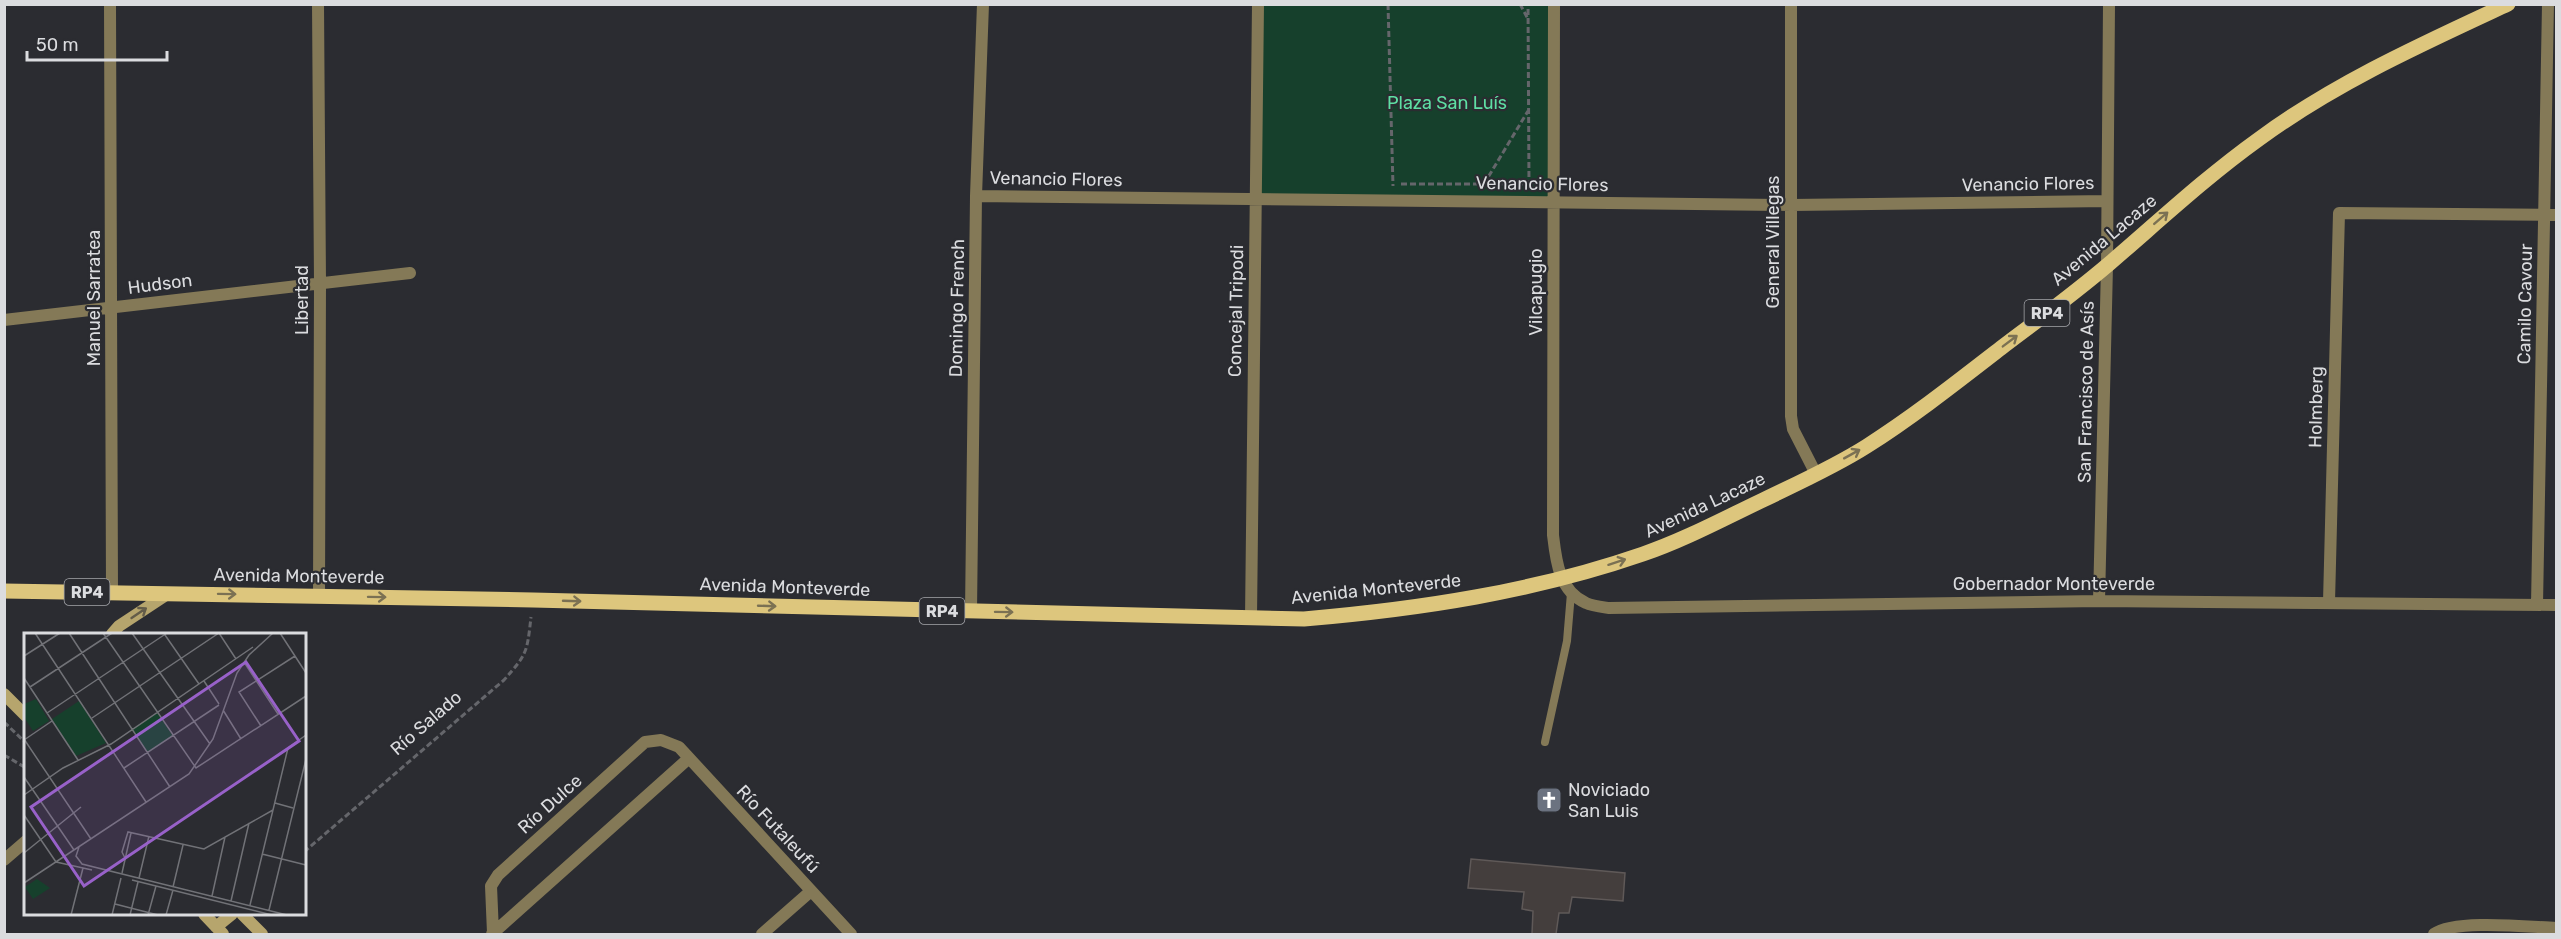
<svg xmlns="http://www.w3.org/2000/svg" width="2561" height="939" font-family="Rubik,sans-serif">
  <rect width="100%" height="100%" fill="#2b2c31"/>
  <path fill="#16402c" d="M1258 5H1554V202L1255 199Z"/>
  <path fill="#443e3d" stroke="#5f5958" stroke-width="1.5" d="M1471 859 1625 873 1623 901 1572 897 1569 913H1559L1556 934H1532L1533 911 1522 909 1524 892 1468 888Z"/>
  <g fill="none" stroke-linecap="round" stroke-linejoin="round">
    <path stroke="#65666b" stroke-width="3" stroke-dasharray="6 3" stroke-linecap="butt" d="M1388 4 1393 186
      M1520 4 1528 19
      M1401 184H1529L1528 4
      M1484 184 1528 111
      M4 722 26 743
      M4 755 26 768
      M304 852 504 680C527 654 527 653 531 617"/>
    <path stroke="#847957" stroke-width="8" d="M1545 742 1567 641 1571 593"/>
    <path stroke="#847957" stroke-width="12" d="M110 4 112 592
      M318 4 320 283 319 596
      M1554 4 1553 535C1556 561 1559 591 1586 603 1592 606 1602 607 1609 608L2099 601 2556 605
      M1791 4V416L1793 429 1816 474
      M976 196 1791 205 2107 201
      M4 320 410 273
      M2099 601 2107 266 2109 4
      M2329 602 2339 213 2556 215
      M2537 605 2548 4
      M971 612 976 196 983 4
      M1251 618 1258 4
      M4 860 26 841
      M493 933 491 886 498 875 645 742 661 740 679 747 851 934
      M492 934 688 759
      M762 934 811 891
      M2434 934C2455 919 2529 927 2556 928"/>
    <path stroke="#b6a56d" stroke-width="12" d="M112 634 119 626 169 593
      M4 694 26 716
      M204 914 223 934
      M242 914 262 934
      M216 927 232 914"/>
    <path stroke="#ddc67d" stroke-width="15" d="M4 591 533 600 1304 619C1420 609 1533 592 1643 554 1684 540 1723 519 1763 500 1798 483 1834 467 1867 446 1914 416 1957 382 2001 348 2038 320 2075 293 2110 263 2159 221 2206 177 2259 139 2335 83 2422 44 2508 4"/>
  </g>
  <defs><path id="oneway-shaft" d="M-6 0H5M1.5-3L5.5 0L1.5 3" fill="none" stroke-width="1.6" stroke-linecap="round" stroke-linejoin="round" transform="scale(1.5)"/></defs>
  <g stroke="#7b7153">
    <use href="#oneway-shaft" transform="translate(2161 218) rotate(-41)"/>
    <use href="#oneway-shaft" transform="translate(2010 341) rotate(-37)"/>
    <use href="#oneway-shaft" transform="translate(1852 454) rotate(-29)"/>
    <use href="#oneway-shaft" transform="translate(1617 562) rotate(-18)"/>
    <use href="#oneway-shaft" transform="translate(227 594) rotate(1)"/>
    <use href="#oneway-shaft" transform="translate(377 597) rotate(1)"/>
    <use href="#oneway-shaft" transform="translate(572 601) rotate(2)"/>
    <use href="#oneway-shaft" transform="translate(767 606) rotate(2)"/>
    <use href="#oneway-shaft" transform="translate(1004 612) rotate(1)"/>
  </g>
  <use stroke="#635c49" href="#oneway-shaft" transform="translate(139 613) rotate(-34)"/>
  <defs>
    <g id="church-square" transform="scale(1.35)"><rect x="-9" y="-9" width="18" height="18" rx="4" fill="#6b7280" stroke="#2b2c31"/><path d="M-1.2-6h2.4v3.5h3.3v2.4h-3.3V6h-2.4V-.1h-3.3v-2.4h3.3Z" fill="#fff"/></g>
  </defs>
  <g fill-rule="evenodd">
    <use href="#church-square" x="1549" y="800"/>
  </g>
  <g text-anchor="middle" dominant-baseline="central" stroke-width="4.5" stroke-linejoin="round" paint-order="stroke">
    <g fill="#2b2c31" stroke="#a6a7ab" stroke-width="1.5">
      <rect x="2024.5" y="300" width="45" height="26" rx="4.5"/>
      <rect x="64.5" y="579" width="45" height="26" rx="4.5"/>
      <rect x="919.5" y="598" width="45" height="26" rx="4.5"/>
    </g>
    <g font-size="16" font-weight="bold" fill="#dbdcdf">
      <text x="2047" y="313">RP4</text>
      <text x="87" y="592">RP4</text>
      <text x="942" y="611">RP4</text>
    </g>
    <g font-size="18" fill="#5edfa4" stroke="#2b2c31">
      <text x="1447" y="103">Plaza San Luís</text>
    </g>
    <g font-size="18" fill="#dbdcdf" stroke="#2b2c31">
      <text transform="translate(1056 179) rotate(1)">Venancio Flores</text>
      <text transform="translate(1542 184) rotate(1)">Venancio Flores</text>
      <text transform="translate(2028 184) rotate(-1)">Venancio Flores</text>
      <text transform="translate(2104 240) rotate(-40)">Avenida Lacaze</text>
      <text transform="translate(1773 242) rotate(-90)">General Villegas</text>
      <text transform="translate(160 284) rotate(-7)">Hudson</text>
      <text transform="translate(1536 292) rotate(-90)">Vilcapugio</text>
      <text transform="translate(94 298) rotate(-90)">Manuel Sarratea</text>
      <text transform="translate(302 300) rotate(-90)">Libertad</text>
      <text transform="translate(2525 304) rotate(-89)">Camilo Cavour</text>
      <text transform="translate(957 308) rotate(-89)">Domingo French</text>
      <text transform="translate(1236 311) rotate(-89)">Concejal Tripodi</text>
      <text transform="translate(2086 392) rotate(-89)">San Francisco de Asís</text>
      <text transform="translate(2316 407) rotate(-89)">Holmberg</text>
      <text transform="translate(1705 505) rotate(-25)">Avenida Lacaze</text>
      <text transform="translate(299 576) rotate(1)">Avenida Monteverde</text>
      <text x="2054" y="584">Gobernador Monteverde</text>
      <text transform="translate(785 587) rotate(2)">Avenida Monteverde</text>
      <text transform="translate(1376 589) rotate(-6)">Avenida Monteverde</text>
      <text transform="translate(426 723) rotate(-41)">Río Salado</text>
      <text transform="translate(550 804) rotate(-42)">Río Dulce</text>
      <text transform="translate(778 829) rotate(47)">Río Futaleufú</text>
    </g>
    <g font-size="18" fill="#dbdcdf" stroke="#2b2c31" text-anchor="start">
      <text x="1568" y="790">Noviciado<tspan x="1568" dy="21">San Luis</tspan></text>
    </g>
  </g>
  <g transform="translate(24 633)">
    <rect width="282" height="282" fill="#2b2c31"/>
    <path d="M12 66 25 88 9 98 0 84V71ZM55 68 82 110 52 123 28 86ZM133 80 149 103 124 120 108 96ZM13 246 26 255 9 266 1 254Z" fill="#16402c"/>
    <path fill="none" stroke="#717277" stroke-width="1.5" d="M11 0 122 169M45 0 146 154M79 0 172 135 282 63M108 0 186 111M256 0 282 40M141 2 175 51M0 23 36 0M220 29 254 81M0 45 54 127M180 48 195 71M6 54 88 0M199 77 217 106M23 80 143 0M68 85 195 0 212 26M237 93 215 59 271 23M0 106 67 206M0 107 28 88M100 135 195 72M0 144 50 217M0 162 39 135 87 111 229 14M251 170 269 175M0 182 32 229M55 214 52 223 58 231 263 282M0 220 57 174M238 221 282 232M101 225 98 219 104 199 180 216 249 177M32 229 68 237M98 240 107 200M115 245 125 203M108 247 248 282M0 250 165 141 189 106 213 40 225 22 249 0M149 254 159 212M188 263 201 204M207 268 225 190M91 271 134 282M226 272 264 115 282 102M245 277 282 126M47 282 59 235M88 282 97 245M106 282 114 249M124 282 132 253M142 282 149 257"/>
    <path fill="#9861c9" fill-opacity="0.15" stroke="#9861c9" stroke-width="3" d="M222 29 275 108 60 253 7 174Z"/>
    <rect width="282" height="282" fill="none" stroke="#dbdcdf" stroke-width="3"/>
  </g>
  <rect width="2561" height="939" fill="none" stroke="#dbdcdf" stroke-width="12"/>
  <path d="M27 51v9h140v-9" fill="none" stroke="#dbdcdf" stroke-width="3"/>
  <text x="36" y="51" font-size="18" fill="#dbdcdf" stroke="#2b2c31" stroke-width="4.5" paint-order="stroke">50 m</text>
</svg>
